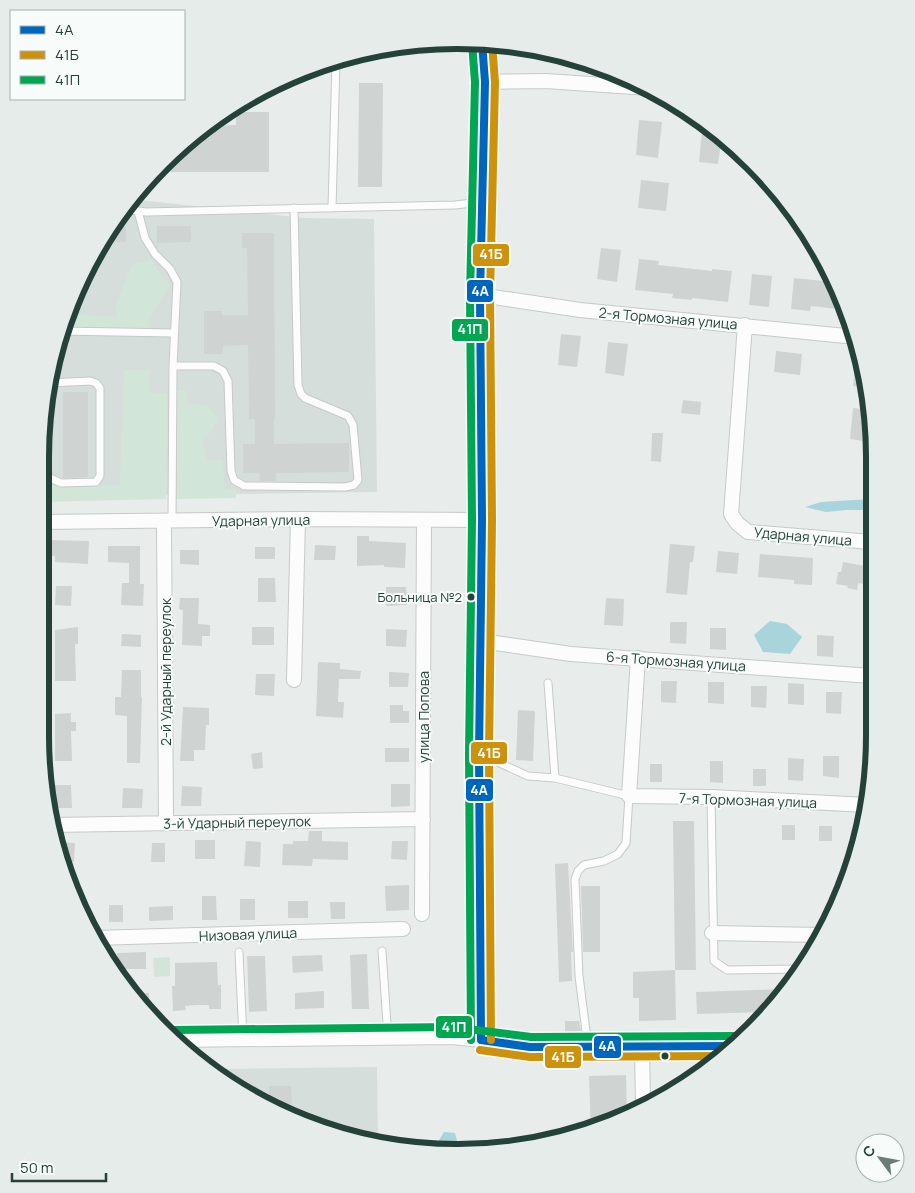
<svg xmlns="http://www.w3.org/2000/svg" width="915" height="1193" font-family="Manrope,sans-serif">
  <rect width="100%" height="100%" fill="#e8edeb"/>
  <path fill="#d6dedb" d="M131 199 304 218 374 219 377 492 41 497V430L54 349 83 273 126 204Z
    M377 1067 378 1143 350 1139 249 1097 212 1069Z"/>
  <path fill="#d1e6d8" d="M151 260 170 286 150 317 147 331 62 330 68 314 117 317 116 306 132 265Z
    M124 370H150V393H167L166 499 41 502V486L120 485Z
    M177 390 187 391 188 404 206 405 218 418 211 432 202 440 207 460H223L224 489H236V498L176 499Z
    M170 957V976L154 977 153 958Z"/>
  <path fill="#a9d4db" d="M871 499V510H846L826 512 805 507 821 502Z
    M770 621 787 624 802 637 790 654 763 652 754 635Z
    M444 1132 455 1133 459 1148V1153L433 1150Z"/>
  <path fill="#cfd4d2" d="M359 83H383L382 187H358Z
    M236 112H269V172H159L209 126 236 125Z
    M639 120 662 122 658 158 636 155Z
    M702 131 716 132 722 137 718 164 699 162Z
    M641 180 669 183 666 211 638 208Z
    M157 226H191V242L157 243Z
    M114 227H126V242H115Z
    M242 233H274L275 419H274V444L349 443V472L276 473V481H260L259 473H243V444H255V419H249L248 345 223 346V354H204V311H222V315H248L247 248H242Z
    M601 248 621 250 617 282 597 279Z
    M639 259 659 261 658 265 712 271V269L732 271 728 302 692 298V300L672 298 673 294 635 290Z
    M89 263V289H77L83 273Z
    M752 274 772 276 769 307 749 305Z
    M794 278 833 282 846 310 811 306 810 311 791 309Z
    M561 334 581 336 577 367 558 365Z
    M608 342 628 344 624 376 605 373Z
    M857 349H859L868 388 853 386Z
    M776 351 802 354 800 375 774 372Z
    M63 392H88V477L63 478Z
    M683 400 701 402 700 415 681 413Z
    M853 408 871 410 869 442 850 439Z
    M652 433H663L661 462 651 461Z
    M357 536H369V541L406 543 405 568 384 567V565L357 566Z
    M47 540 89 541 88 564 55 562V556H46Z
    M670 544 695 546 693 562H690L687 595 666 593Z
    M315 545 336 546 335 560H314Z
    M108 546H140V584H144L143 606 121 605 122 583H129V563L108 562Z
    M255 547H275V559H255Z
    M180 550H199V565L180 564Z
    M718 551 739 553 737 574 716 572Z
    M760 554 813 558 812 585 794 584V580L758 577Z
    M843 562 871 567V585L858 583 857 590 847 588 848 586 836 584 838 572H841Z
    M258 578H275L276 602H258Z
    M56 586H72L71 606 55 605Z
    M386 587H406L407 605 386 606Z
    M180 598H199L198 624 210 625V636H202V646L182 645 183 610 179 609Z
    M606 598 624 599 623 626 604 625Z
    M670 622H687L686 644 670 643Z
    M78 627V644H75L76 681H55V630Z
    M252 627H274V645H252Z
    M710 628H726V650L710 649Z
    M386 629 407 630 406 647 386 646Z
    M122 634 141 635V647L121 646Z
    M817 635 834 636 833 657 817 656Z
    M318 662 340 663V669L361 671 360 679H339L338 702H344L343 718 316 716Z
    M122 670H141V697H142L140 763H127V716L115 715V697H121Z
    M389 672 409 673 408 687H389Z
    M256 674H275L274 696 255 695Z
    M661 681H677L676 703 661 702Z
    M708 682H724V704L708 703Z
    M788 683 804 684V705L788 704Z
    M751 686H767L766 708 751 707Z
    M826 692H842L841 714 826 713Z
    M390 705H403V711H409V723H390Z
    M183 707 209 708V725H206L205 750H194V761H180Z
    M518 710 535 711 533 761 516 760Z
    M71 713V722H76V731H71L72 761H55V714Z
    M385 748H409V762H385Z
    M262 752 263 768 253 769 251 754Z
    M823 756H839V778L823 776Z
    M788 758 804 759 803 781 788 780Z
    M710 761H723V783L710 782Z
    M650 764H662V782H650Z
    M753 769H766V786H753Z
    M391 784H410V806L391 807Z
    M54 785H71L72 808H55Z
    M182 786 202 787 201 806H181Z
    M123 788 143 789 142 808H122Z
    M673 821H694L696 970H675Z
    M782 825H795V840H782Z
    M819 826H832V841H819Z
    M309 831H322V841L348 842V860L313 859 312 866 282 865 283 844H293V841H308Z
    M195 840H215V859H195Z
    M246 841 261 842 260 867 244 866Z
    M392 841H408L407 860 391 859Z
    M54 842 75 843 74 862H62Z
    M152 843H165V862H151Z
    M568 863 573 952H571L572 981 559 982 555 864Z
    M409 885V910L386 911 385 886Z
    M581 886H600V952H583Z
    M202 896H216L217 920H202Z
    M240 899H255V920H240Z
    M288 901H308V918H288Z
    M330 902H345V919H331Z
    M109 905H123V922H109Z
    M173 906V920L149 921V907Z
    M146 952V969H117V953Z
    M367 954 369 1009H352L350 955Z
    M322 955 323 971 293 973 292 956Z
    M247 956H265L267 1011 249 1012Z
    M217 962 218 985H221V1009H209V1005H196L185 1006 186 1010 173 1011 172 986H175V963Z
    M675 970 676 1020 639 1021V998H633V972Z
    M787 989 768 1012 697 1014 696 992Z
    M324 991V1008L295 1009V993Z
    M134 993H149V1014L139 1001Z
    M565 1021H579L581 1031 565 1032Z
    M626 1075 627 1113 591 1131 589 1076Z
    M269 1086H291L292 1104H269Z"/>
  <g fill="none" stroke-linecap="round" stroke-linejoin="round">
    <g stroke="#c5cac8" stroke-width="9">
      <path id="service" d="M332 208 336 60
        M123 209 146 212 455 205 481 202
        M138 211 145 238 155 254 170 269 177 282 173 366 172 521
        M61 331 174 333
        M173 366H214L223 371 228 381 231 471 234 480 244 486 345 487 354 485 358 480 353 425 348 416 305 398 301 394 298 385 294 208
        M44 409 46 469 50 478 61 483 96 482 100 476V388L96 383 90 381 49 383
        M548 683 555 778
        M480 754 528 776 555 778 629 796 626 843 618 854 604 861 584 865 578 871 575 879 579 976 588 1047
        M711 797 714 961 727 970 803 969
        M382 951 388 1038
        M239 952 243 1039
        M714 1046 715 1062"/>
    </g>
    <g stroke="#c5cac8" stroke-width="16">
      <path id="minor" d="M485 82 546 81 648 88
        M480 295 580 310 856 337
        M745 325 731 514 737 523 748 532 871 542
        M164 521 166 822
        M41 522 298 519 482 520
        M481 641 571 654 871 676
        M638 658 629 796 711 797 867 805
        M294 680 298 519
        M52 825 423 819
        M422 914 424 520
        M712 933 822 935
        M94 938 403 929
        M174 1040 452 1037 481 1040
        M642 1047 643 1106"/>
    </g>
    <g stroke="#c5cac8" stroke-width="18">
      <path id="tertiary" d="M482 42 485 82 480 295 482 520 479 754 481 1040 530 1047 734 1046"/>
    </g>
    <use href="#service" stroke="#fcfcfc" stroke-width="7"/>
    <use href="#minor" stroke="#fcfcfc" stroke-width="14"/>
    <use href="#tertiary" stroke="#fcfcfc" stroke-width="16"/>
    <g stroke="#f7fbf9" stroke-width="11">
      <path id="bus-1" d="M481 1040 479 754 482 520 480 295 485 82 482 42
        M481 1040 530 1047 734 1046"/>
    </g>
    <g stroke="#f7fbf9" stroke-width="11">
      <path id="bus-2" d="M491 1040 489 754 492 520 490 295 495 82 492 43
        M480 1050 530 1057 722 1056"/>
    </g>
    <g stroke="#f7fbf9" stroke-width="11">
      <path id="bus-3" d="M174 1030 452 1027 531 1037 734 1036
        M471 1040 469 754 472 520 470 295 475 82 472 43"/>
    </g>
    <use href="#bus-1" stroke="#0065bd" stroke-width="8"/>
    <use href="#bus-2" stroke="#cd920c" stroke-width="8"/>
    <use href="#bus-3" stroke="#00a651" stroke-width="8"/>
  </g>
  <g fill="#24423a" stroke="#f7fbf9" stroke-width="2">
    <circle cx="471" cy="597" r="4.5"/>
    <circle cx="665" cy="1056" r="4.5"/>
  </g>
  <g text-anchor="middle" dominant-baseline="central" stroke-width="4" stroke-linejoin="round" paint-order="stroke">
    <g font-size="13" fill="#24423a" stroke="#f7fbf9" text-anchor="end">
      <text x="462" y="597">Больница №2</text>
    </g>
    <g font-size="14" fill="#24423a" stroke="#f7fbf9">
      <text transform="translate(668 318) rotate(5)">2-я Тормозная улица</text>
      <text transform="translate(261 520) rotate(-1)">Ударная улица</text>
      <text transform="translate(803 536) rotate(5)">Ударная улица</text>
      <text transform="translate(676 661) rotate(4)">6-я Тормозная улица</text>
      <text transform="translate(165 672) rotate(-90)">2-й Ударный переулок</text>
      <text transform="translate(423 717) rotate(-90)">улица Попова</text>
      <text transform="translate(748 800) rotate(2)">7-я Тормозная улица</text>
      <text transform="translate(237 822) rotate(-1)">3-й Ударный переулок</text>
      <text transform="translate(248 934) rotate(-2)">Низовая улица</text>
    </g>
  </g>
  <path d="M0 0H915V1193H0ZM457 49H458A408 408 0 0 1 866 457V736A408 408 0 0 1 458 1144H457A408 408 0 0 1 49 736V457A408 408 0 0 1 457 49Z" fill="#e6ecea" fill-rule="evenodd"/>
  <path fill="none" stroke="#24423a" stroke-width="6" d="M457 49H458A408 408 0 0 1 866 457V736A408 408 0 0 1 458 1144H457A408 408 0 0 1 49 736V457A408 408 0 0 1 457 49Z"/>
  <g stroke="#f7fbf9" stroke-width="2">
    <rect x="472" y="243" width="38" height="24" rx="5" fill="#cd920c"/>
    <rect x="466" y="279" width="28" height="24" rx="5" fill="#0065bd"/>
    <rect x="451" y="318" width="38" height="24" rx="5" fill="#00a651"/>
    <rect x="470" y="741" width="38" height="24" rx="5" fill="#cd920c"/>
    <rect x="465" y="778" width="29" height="24" rx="5" fill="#0065bd"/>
    <rect x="435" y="1015" width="38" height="24" rx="5" fill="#00a651"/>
    <rect x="593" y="1035" width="29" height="24" rx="5" fill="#0065bd"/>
    <rect x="544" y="1045" width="38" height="24" rx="5" fill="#cd920c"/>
  </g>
  <g font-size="14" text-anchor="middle" font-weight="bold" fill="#fff">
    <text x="491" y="259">41Б</text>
    <text x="480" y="296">4А</text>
    <text x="470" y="334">41П</text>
    <text x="489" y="758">41Б</text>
    <text x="479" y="795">4А</text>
    <text x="454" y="1032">41П</text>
    <text x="607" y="1051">4А</text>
    <text x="563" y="1062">41Б</text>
  </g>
  <rect x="10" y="10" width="175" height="90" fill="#f7fbf9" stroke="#a3b1ad"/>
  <rect x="20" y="26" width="25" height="8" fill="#0065bd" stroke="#a3b1ad"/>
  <text x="55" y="35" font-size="15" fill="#24423a">4А</text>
  <rect x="20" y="51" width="25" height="8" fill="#cd920c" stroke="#a3b1ad"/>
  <text x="55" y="60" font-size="15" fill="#24423a">41Б</text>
  <rect x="20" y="76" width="25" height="8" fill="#00a651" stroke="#a3b1ad"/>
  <text x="55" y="85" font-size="15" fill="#24423a">41П</text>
  <g transform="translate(880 1158) rotate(302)"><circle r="24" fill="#f7fbf9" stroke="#a3b1ad"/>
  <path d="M0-4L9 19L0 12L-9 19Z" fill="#697e78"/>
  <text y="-8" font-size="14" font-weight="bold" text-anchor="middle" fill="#24423a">С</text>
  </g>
  <path d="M12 1173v8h94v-8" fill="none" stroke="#24423a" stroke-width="2.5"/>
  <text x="20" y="1173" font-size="15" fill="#24423a" stroke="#f7fbf9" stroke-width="4" paint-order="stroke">50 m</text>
</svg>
